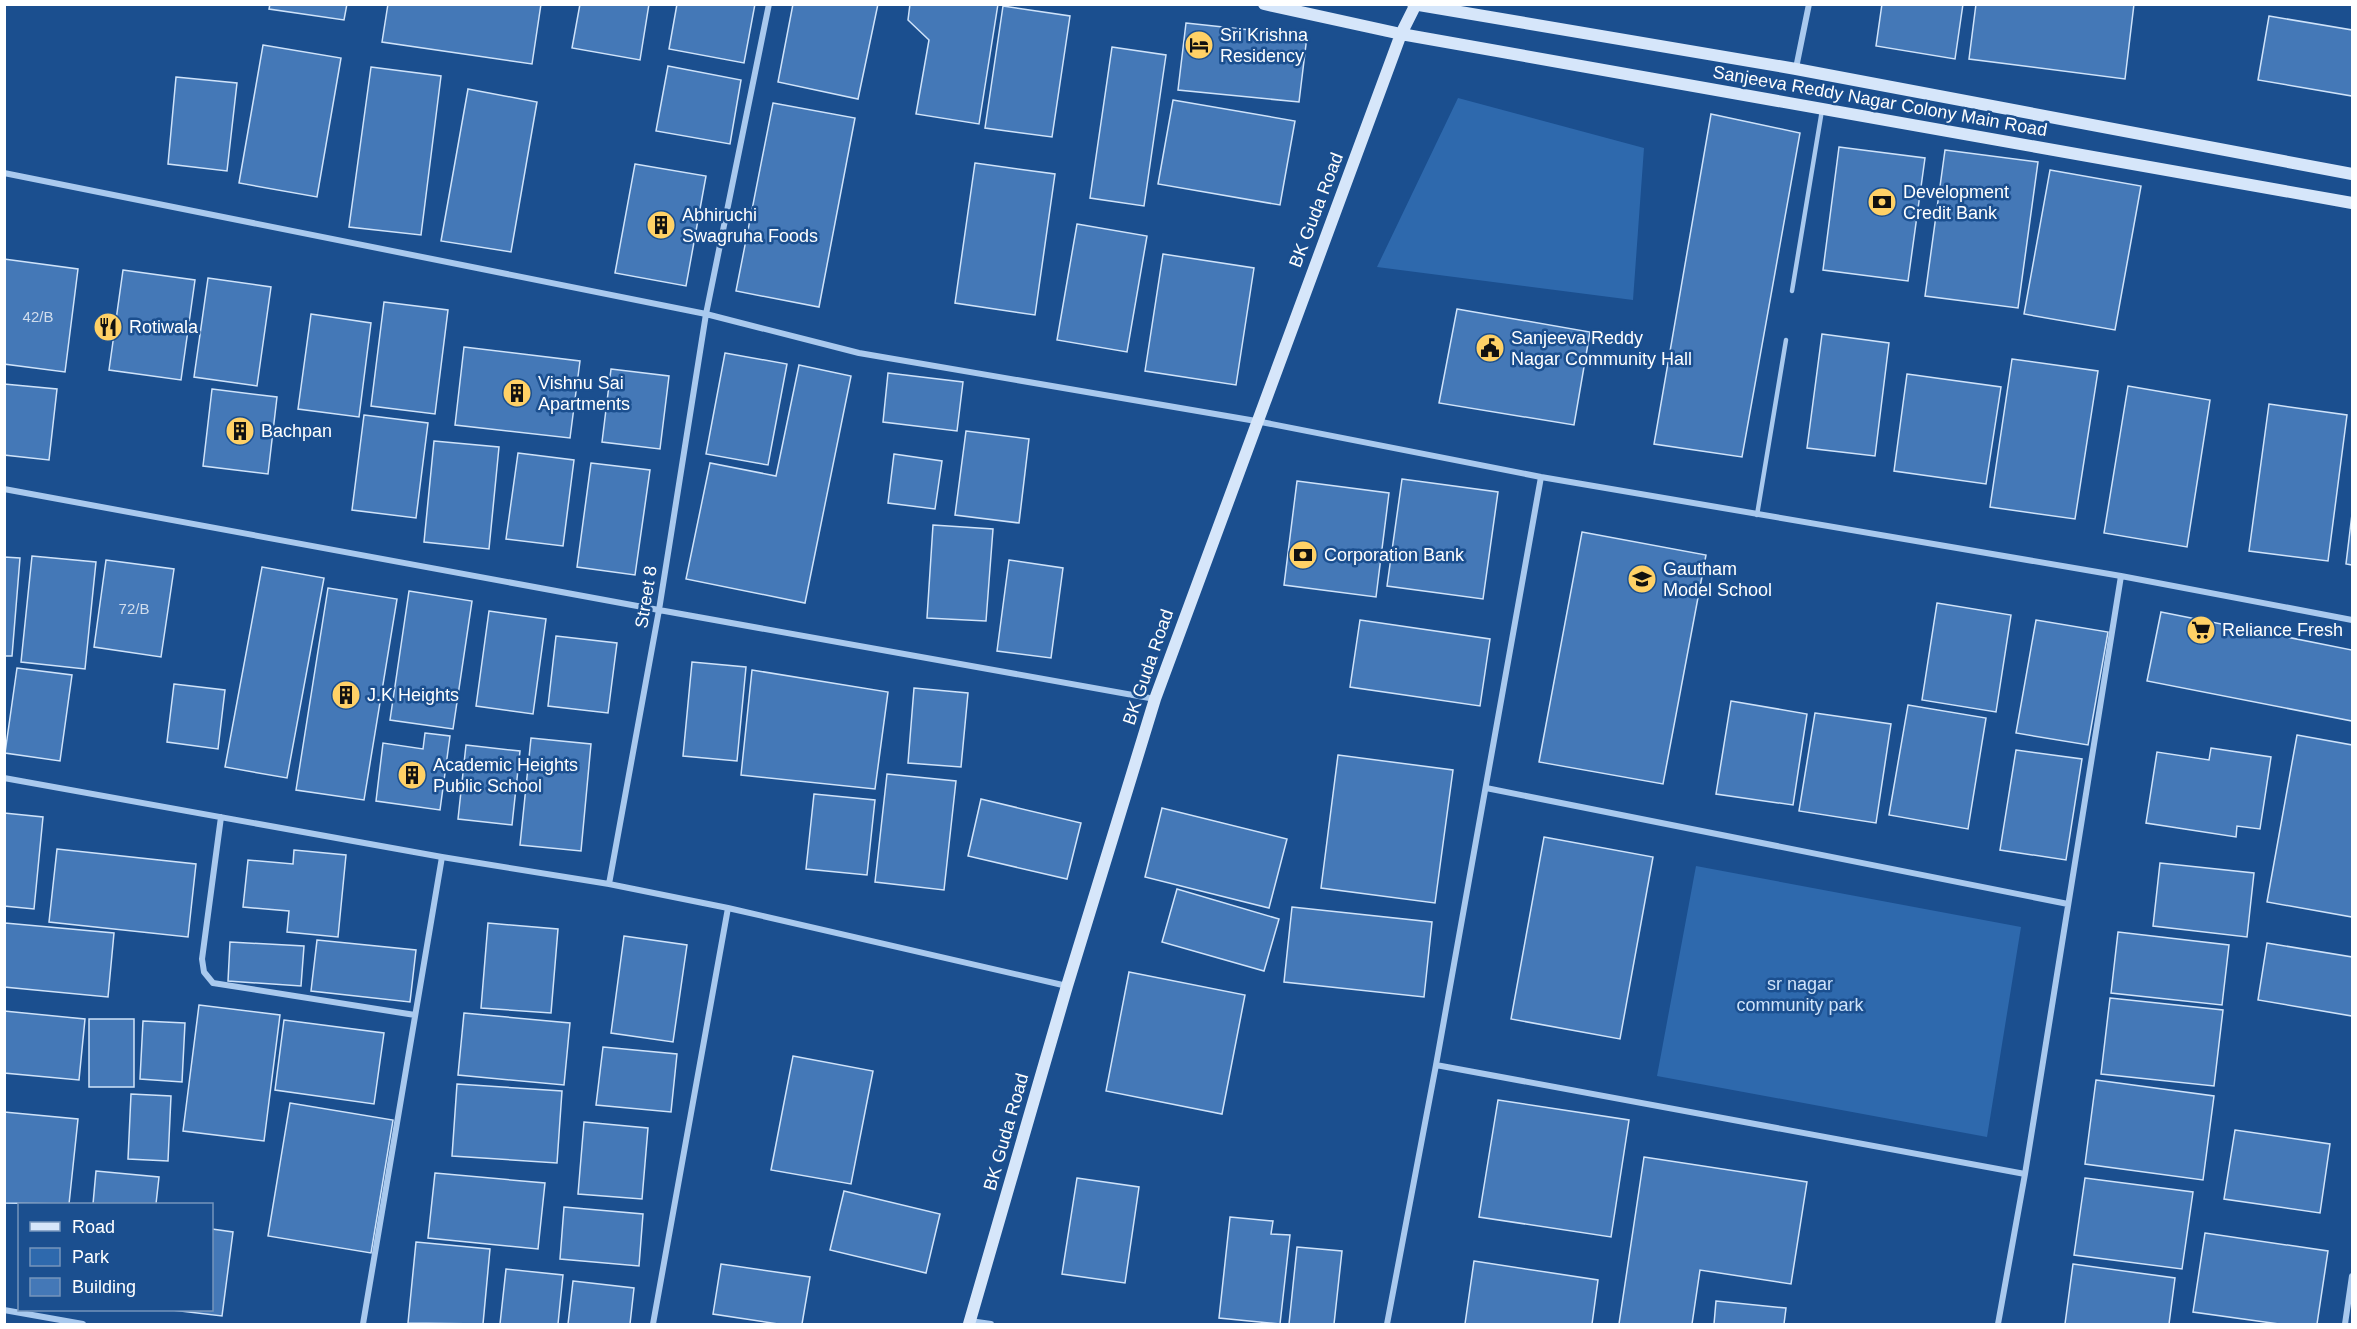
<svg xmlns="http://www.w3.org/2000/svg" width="2357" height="1329" font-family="Arial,sans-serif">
  <rect width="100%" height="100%" fill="#1b4f8f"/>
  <path fill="#2e69ad" d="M1458 98 1644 148 1633 300 1377 267Z
    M1696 866 2021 927 1987 1137 1657 1076Z"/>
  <path fill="#4478b7" stroke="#cfe3fa" stroke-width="1.5" d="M270 4H347L344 20 269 9Z
    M388 4H541L532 64 382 42Z
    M580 4H649L640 60 572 48Z
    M677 4H755L744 63 669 49Z
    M793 4H878L858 99 778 82Z
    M910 4H998L979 124 916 114 929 40 908 20Z
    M1882 4H1963L1955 59 1876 46Z
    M1976 4H2134L2125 79 1969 59Z
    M1003 6 1070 16 1052 137 985 128Z
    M2269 16 2352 30V96L2258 80Z
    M1186 23 1307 36 1299 102 1178 90Z
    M263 45 341 58 317 197 239 183Z
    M1112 47 1166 55 1144 206 1090 198Z
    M668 66 741 80 730 144 656 131Z
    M371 67 441 76 421 235 349 227Z
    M176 77 237 83 227 171 168 164Z
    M468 89 537 102 511 252 441 241Z
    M1173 100 1295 121 1280 205 1158 184Z
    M773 103 855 118 819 307 736 291Z
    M1711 114 1800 133 1742 457 1654 444Z
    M1839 147 1925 158 1908 281 1823 270Z
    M1945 150 2038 162 2018 308 1925 296Z
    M975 163 1055 174 1035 315 955 303Z
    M635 164 706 176 686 286 615 273Z
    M2050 170 2141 186 2115 330 2024 314Z
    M1077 224 1147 236 1127 352 1057 340Z
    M1163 254 1254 268 1236 385 1145 371Z
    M4 259 78 269 65 372 4 364Z
    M123 270 195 280 181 380 109 370Z
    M208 278 271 287 257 386 194 377Z
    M384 302 448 310 435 414 371 406Z
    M1457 309 1590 332 1574 425 1439 403Z
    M311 314 371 323 359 417 298 409Z
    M1822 334 1889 343 1875 456 1807 448Z
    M464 347 580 361 570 438 455 425Z
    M725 353 787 364 768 465 706 454Z
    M2012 359 2098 371 2075 519 1990 507Z
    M799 365 851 376 805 603 686 579 710 463 776 476Z
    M611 369 669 376 660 449 602 442Z
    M888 373 963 382 957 431 883 422Z
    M1907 374 2001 387 1986 484 1894 471Z
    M4 384 57 389 49 460 4 455Z
    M2128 386 2210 400 2187 547 2104 533Z
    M212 389 277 397 268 474 203 466Z
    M2269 404 2347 415 2328 561 2249 551Z
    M364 415 428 423 416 518 352 510Z
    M966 431 1029 439 1019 523 955 515Z
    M434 441 499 447 489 549 424 542Z
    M518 453 574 460 563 546 506 539Z
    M894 454 942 461 935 509 888 503Z
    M591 463 650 470 635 575 577 567Z
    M1402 479 1498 492 1483 599 1387 586Z
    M1297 481 1389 493 1376 597 1284 585Z
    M2352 514V565L2346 564Z
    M933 525 993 529 986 621 927 618Z
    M1582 532 1706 555 1663 784 1539 762Z
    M32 556 96 562 85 669 21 662Z
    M4 557 20 558 12 656H4Z
    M106 560 174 569 161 657 94 647Z
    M1009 560 1063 568 1051 658 997 651Z
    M262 567 324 578 287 778 225 767Z
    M328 588 397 599 364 800 296 790Z
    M409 591 472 601 453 729 390 720Z
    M1937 603 2011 615 1996 712 1922 700Z
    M489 611 546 619 533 714 476 706Z
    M2161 612 2352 650V721L2147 681Z
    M1360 620 1490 639 1480 706 1350 687Z
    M2036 620 2108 632 2088 745 2016 733Z
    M556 636 617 643 608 713 548 706Z
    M692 662 746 667 737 761 683 756Z
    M17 668 72 675 60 761 5 753Z
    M752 670 888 692 875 789 741 775Z
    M174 684 225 690 218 749 167 742Z
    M914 688 968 693 961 767 908 763Z
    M1731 701 1807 714 1793 805 1716 794Z
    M1908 705 1986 718 1968 829 1889 815Z
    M1815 713 1891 724 1876 823 1799 811Z
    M425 733 450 736 440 810 376 801 383 743 423 749Z
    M2297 735 2352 745V917L2267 902Z
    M531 738 591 744 581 851 520 845Z
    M466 745 520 751 512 825 458 819Z
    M2211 748 2271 757 2260 829 2237 826 2236 837 2146 823 2157 752 2209 760Z
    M2016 750 2082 759 2066 860 2000 850Z
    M1338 755 1453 770 1435 903 1321 888Z
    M887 774 956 781 944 890 875 882Z
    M814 794 875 800 867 875 806 869Z
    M981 799 1081 823 1067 879 968 856Z
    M1162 808 1287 839 1269 908 1145 877Z
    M4 813 43 817 34 909 4 906Z
    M1544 837 1653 857 1620 1039 1511 1019Z
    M57 849 196 864 188 937 49 922Z
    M294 850 346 855 338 937 287 932 289 911 243 907 248 860 293 864Z
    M2160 863 2254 873 2247 937 2153 926Z
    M1177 889 1279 919 1264 971 1162 942Z
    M1292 907 1432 922 1424 997 1284 982Z
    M5 923 114 933 108 997 4 987Z
    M488 923 558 929 551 1013 481 1008Z
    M2118 932 2229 945 2222 1005 2111 993Z
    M624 936 687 945 673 1042 611 1033Z
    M317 940 416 950 410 1002 311 991Z
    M230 942 304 946 301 986 228 981Z
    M2267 943 2352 957V1016L2258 1000Z
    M1129 972 1245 995 1222 1114 1106 1091Z
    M2110 998 2223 1010 2214 1086 2101 1074Z
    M199 1005 280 1015 264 1141 183 1131Z
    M4 1011 85 1019 79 1080 4 1073Z
    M464 1013 570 1023 564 1085 458 1075Z
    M89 1019H134V1087H89Z
    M284 1020 384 1033 374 1104 275 1090Z
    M143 1021 185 1023 182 1082 140 1079Z
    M603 1047 677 1054 671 1112 596 1105Z
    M793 1056 873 1071 851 1184 771 1170Z
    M2096 1080 2214 1096 2203 1180 2085 1164Z
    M457 1084 562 1091 557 1163 452 1156Z
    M131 1094 171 1096 168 1161 128 1159Z
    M1498 1100 1629 1120 1611 1237 1479 1217Z
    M290 1103 393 1120 371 1253 268 1236Z
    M4 1112 78 1119 69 1204 4 1203Z
    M584 1122 648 1128 642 1199 578 1194Z
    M2235 1130 2330 1144 2320 1213 2224 1199Z
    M1644 1157 1807 1182 1791 1284 1700 1270 1692 1324H1619Z
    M96 1171 159 1177 156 1204H93Z
    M435 1173 545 1183 538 1249 428 1238Z
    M1077 1178 1139 1187 1125 1283 1062 1274Z
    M2085 1178 2193 1192 2182 1269 2074 1255Z
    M844 1191 940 1214 926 1273 830 1250Z
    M564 1207 643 1214 639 1266 560 1259Z
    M1230 1217 1273 1221 1271 1234 1290 1235 1280 1324 1219 1318Z
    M212 1229 233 1232 222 1316 172 1310H212Z
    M2205 1233 2328 1251 2317 1324H2279L2193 1312Z
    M416 1242 490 1249 483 1324 408 1323Z
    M1297 1247 1342 1251 1334 1324H1289Z
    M1474 1261 1598 1280 1592 1324H1465Z
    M721 1264 810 1277 802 1324H778L713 1314Z
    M2073 1264 2175 1278 2169 1324H2065Z
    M506 1269 563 1275 558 1324H500Z
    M573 1281 634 1288 630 1324H568Z
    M1716 1301 1786 1308 1784 1324H1714Z"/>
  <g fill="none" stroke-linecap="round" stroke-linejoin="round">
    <path stroke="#a9c9ee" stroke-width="4.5" d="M1792 291 1822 110
      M1757 515 1786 340"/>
    <path stroke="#a9c9ee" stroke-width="6" d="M1796 68 1809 4
      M4 173 706 314 859 353 1256 421 1541 477 2121 576 2352 620
      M4 489 659 610 1155 699
      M4 778 442 857 609 884 728 908 1067 986
      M1486 788 2068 904
      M221 817 202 959 204 972 213 983 415 1015
      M609 884 659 610 706 314 769 4
      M1436 1065 2025 1174
      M4 1310 83 1324
      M970 1321 991 1324
      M363 1324 442 857
      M653 1324 728 908
      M1387 1324 1436 1065 1541 477
      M1998 1324 2025 1174 2121 576
      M2345 1324 2352 1276"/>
    <path stroke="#d6e6fa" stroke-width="12" d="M1264 4 1401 34 2352 203
      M1413 4 1796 69 2352 174
      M969 1324 1067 986 1155 699 1401 34 1416 4"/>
  </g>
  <defs>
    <g id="hotel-disc" transform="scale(1.5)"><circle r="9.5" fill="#ffd166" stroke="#1b4f8f"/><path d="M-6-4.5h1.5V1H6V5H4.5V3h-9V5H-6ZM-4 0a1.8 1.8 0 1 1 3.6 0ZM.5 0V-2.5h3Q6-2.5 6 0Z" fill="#111"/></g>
    <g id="bank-disc" transform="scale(1.5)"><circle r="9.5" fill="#ffd166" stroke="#1b4f8f"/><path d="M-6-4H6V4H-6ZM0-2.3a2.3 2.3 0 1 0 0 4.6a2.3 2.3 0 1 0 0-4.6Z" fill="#111"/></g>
    <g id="building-disc" transform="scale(1.5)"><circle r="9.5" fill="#ffd166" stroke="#1b4f8f"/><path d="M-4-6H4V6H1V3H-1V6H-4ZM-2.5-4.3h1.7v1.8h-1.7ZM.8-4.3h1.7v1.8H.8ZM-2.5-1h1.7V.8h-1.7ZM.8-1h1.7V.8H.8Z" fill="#111"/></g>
    <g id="restaurant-disc" transform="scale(1.5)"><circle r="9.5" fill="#ffd166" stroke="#1b4f8f"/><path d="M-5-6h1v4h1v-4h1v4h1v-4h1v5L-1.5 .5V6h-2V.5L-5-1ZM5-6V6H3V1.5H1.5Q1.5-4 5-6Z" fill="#111"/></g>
    <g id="civic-disc" transform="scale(1.5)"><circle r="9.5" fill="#ffd166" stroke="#1b4f8f"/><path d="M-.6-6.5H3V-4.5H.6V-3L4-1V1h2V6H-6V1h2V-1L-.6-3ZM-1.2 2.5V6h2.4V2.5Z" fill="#111"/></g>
    <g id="school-disc" transform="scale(1.5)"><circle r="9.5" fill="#ffd166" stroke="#1b4f8f"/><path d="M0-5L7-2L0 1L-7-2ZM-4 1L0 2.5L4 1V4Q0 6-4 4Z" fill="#111"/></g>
    <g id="supermarket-disc" transform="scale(1.5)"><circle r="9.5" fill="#ffd166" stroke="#1b4f8f"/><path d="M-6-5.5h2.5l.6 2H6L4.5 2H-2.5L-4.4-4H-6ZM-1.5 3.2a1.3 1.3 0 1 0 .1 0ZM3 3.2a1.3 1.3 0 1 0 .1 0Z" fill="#111"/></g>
  </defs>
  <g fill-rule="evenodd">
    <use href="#hotel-disc" x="1199" y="45"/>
    <use href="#bank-disc" x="1882" y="202"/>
    <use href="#building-disc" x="661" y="225"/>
    <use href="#restaurant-disc" x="108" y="327"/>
    <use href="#civic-disc" x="1490" y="348"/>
    <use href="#building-disc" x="517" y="393"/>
    <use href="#building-disc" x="240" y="431"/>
    <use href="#bank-disc" x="1303" y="555"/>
    <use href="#school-disc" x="1642" y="579"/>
    <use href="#supermarket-disc" x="2201" y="630"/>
    <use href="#building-disc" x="346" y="695"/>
    <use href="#building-disc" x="412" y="775"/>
  </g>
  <g text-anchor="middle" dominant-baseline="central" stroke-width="5" stroke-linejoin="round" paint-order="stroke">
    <g font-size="15" fill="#d0dded">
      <text x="38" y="316">42/B</text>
      <text x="134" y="608">72/B</text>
    </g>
    <g font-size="18" fill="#fff" stroke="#1b4f8f" text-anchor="start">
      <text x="1220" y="35">Sri Krishna<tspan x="1220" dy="21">Residency</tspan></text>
      <text x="1903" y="192">Development<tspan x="1903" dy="21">Credit Bank</tspan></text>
      <text x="682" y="215">Abhiruchi<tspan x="682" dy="21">Swagruha Foods</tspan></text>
      <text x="129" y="327">Rotiwala</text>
      <text x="1511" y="338">Sanjeeva Reddy<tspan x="1511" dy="21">Nagar Community Hall</tspan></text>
      <text x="538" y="383">Vishnu Sai<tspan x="538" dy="21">Apartments</tspan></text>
      <text x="261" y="431">Bachpan</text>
      <text x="1324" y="555">Corporation Bank</text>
      <text x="1663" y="569">Gautham<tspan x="1663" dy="21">Model School</tspan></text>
      <text x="2222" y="630">Reliance Fresh</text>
      <text x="367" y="695">J.K Heights</text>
      <text x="433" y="765">Academic Heights<tspan x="433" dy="21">Public School</tspan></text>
    </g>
    <g font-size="18" fill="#fff" stroke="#1b4f8f">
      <text transform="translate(1880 101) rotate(10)">Sanjeeva Reddy Nagar Colony Main Road</text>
      <text transform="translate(1316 210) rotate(-69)">BK Guda Road</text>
      <text transform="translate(646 597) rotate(-81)">Street 8</text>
      <text transform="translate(1148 667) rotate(-71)">BK Guda Road</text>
      <text transform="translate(1006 1132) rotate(-74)">BK Guda Road</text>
    </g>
    <g font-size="18" fill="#cfe3fa" stroke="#1b4f8f">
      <text x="1800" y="984">sr nagar<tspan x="1800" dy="21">community park</tspan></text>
    </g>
  </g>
  <rect width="2357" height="1329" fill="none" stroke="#ffffff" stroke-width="12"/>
  <rect x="18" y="1203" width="195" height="108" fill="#1b4f8f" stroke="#7695bc" stroke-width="1.5"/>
  <rect x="30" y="1222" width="30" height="9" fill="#d6e6fa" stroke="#7695bc" stroke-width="1.5"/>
  <text x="72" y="1233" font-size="18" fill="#ffffff">Road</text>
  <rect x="30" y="1248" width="30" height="18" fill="#2e69ad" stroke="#7695bc" stroke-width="1.5"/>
  <text x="72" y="1263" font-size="18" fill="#ffffff">Park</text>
  <rect x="30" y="1278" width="30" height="18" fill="#4478b7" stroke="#7695bc" stroke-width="1.5"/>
  <text x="72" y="1293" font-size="18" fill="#ffffff">Building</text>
</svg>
